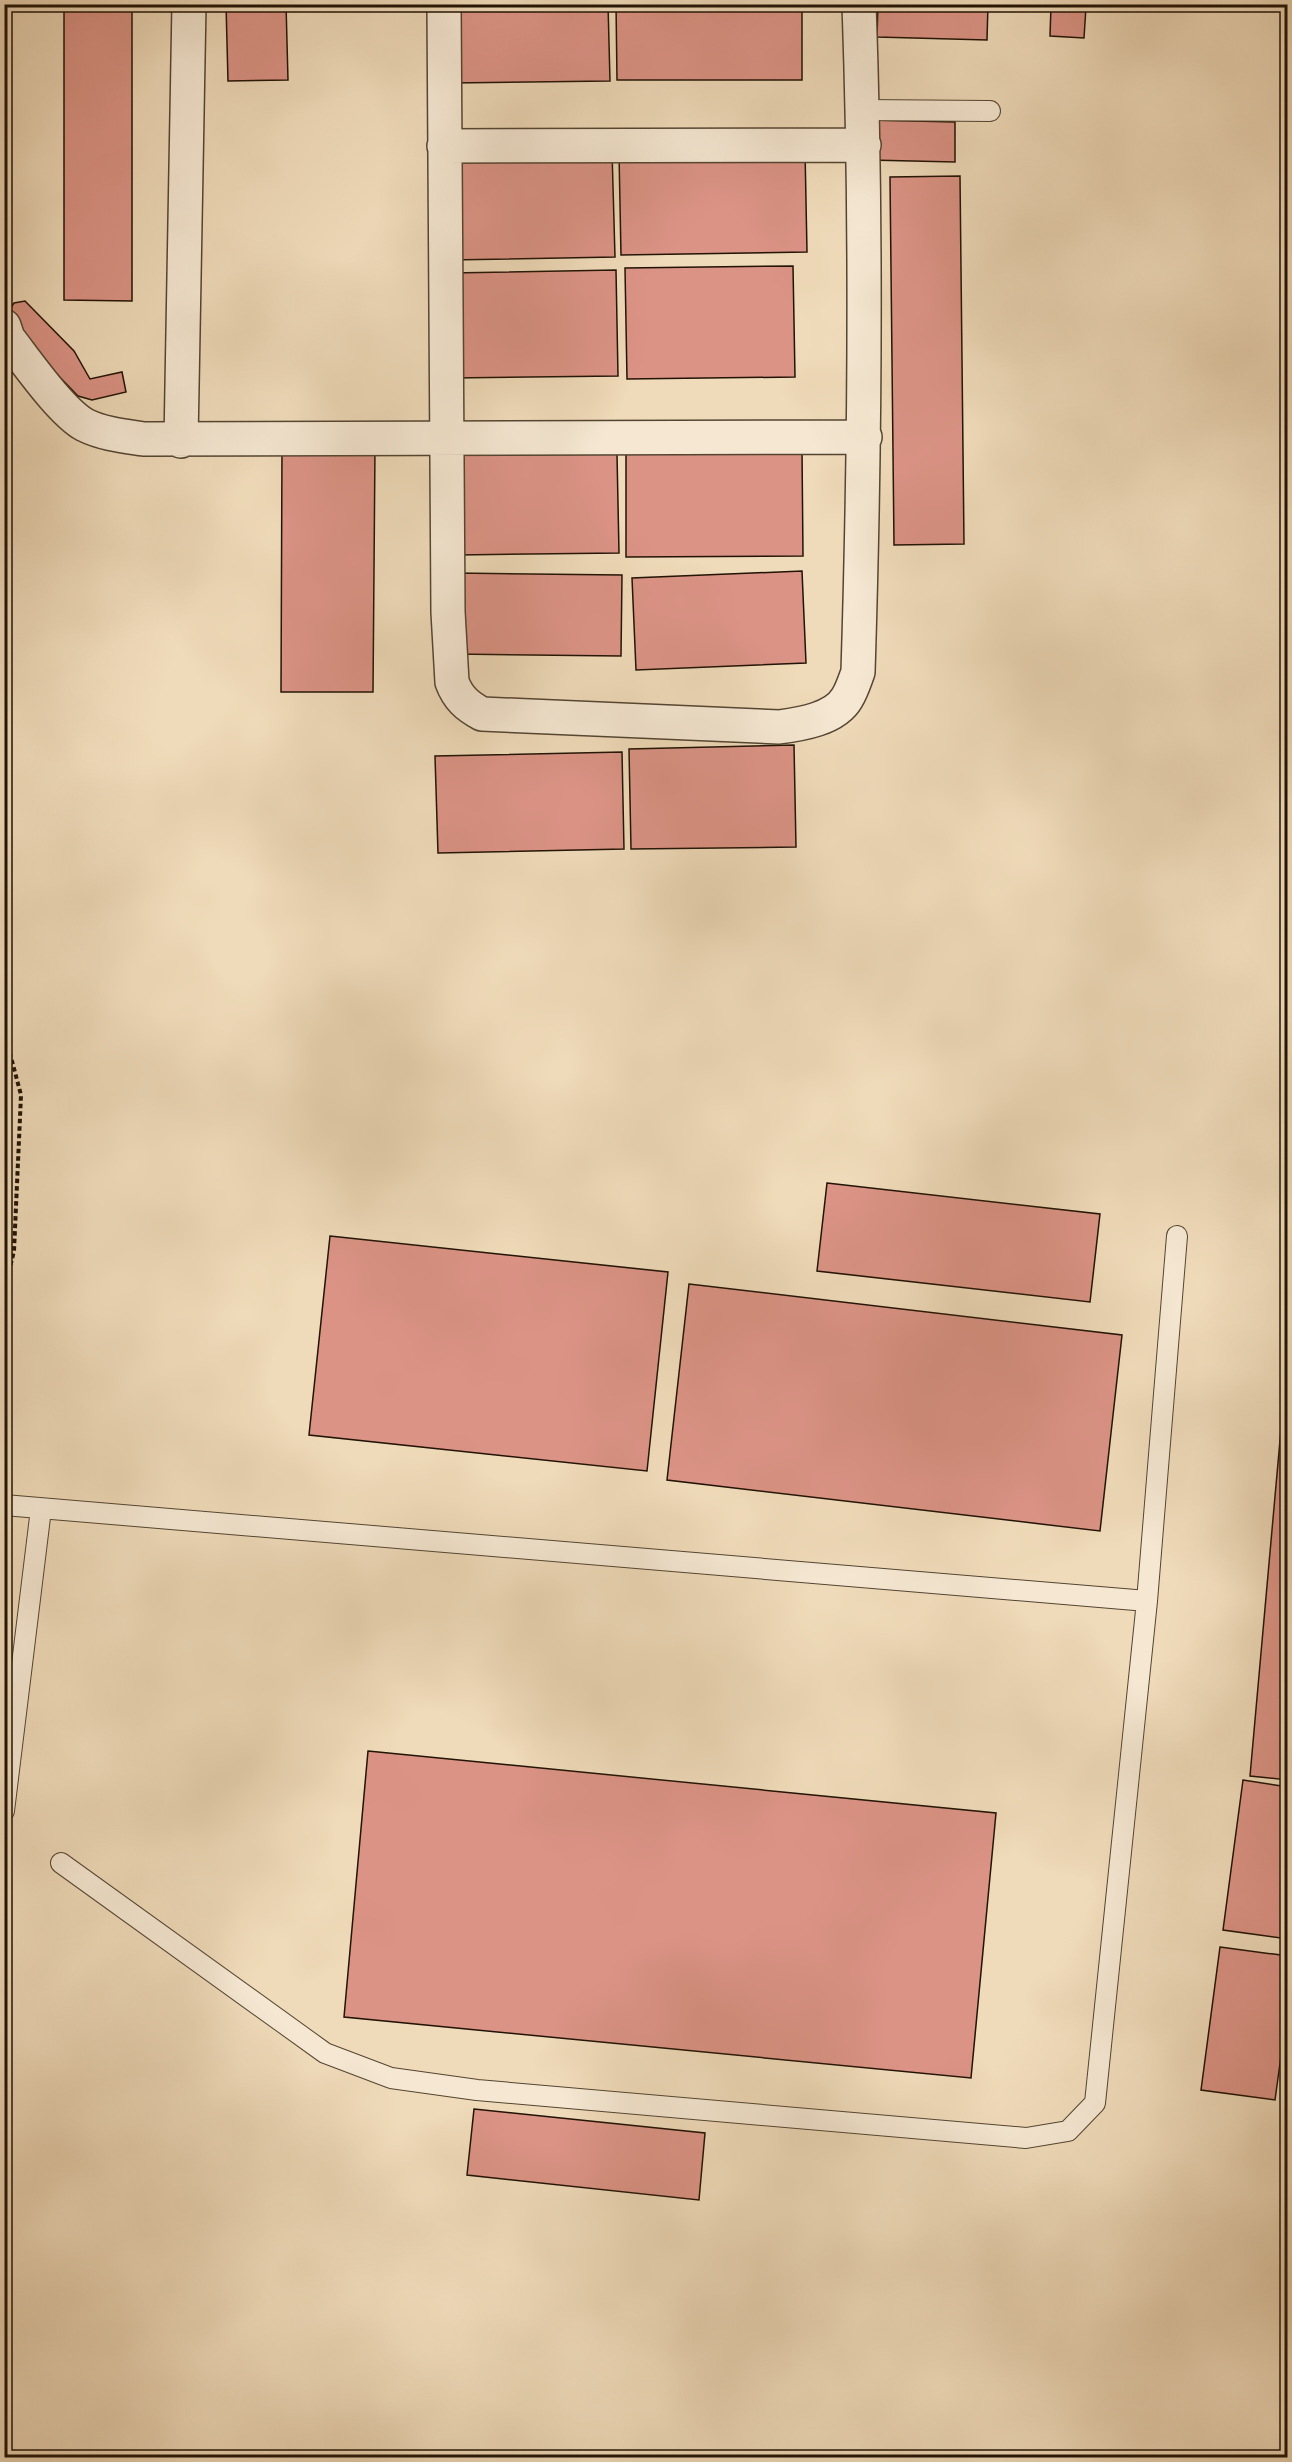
<svg xmlns="http://www.w3.org/2000/svg" width="1292" height="2462" font-family="Vollkorn,serif">
  <rect width="100%" height="100%" fill="#efdab9"/>
  <filter id="stains"><feTurbulence type="fractalNoise" baseFrequency=".00333" numOctaves="4"/><feColorMatrix values="0 0 0 0 .2 0 0 0 0 .09 0 0 0 0 .02 0 0 0 .5 -.17"/></filter>
  <radialGradient id="worn" r=".72"><stop offset=".6" stop-color="#630" stop-opacity="0"/><stop offset="1" stop-color="#630" stop-opacity=".3"/></radialGradient>
  <path fill="#db9385" stroke="#211305" stroke-width="1.5" d="M64 4H132V301L64 300Z
    M226 4H286L288 80 228 81Z
    M450 4H608L610 81 451 83Z
    M616 4H802V80H617Z
    M878 4H988L987 40 877 37Z
    M1051 6 1086 7 1084 38 1050 36Z
    M870 120 955 122V162L869 160Z
    M805 150 807 252 621 255 619 153Z
    M612 151 615 257 448 260 446 154Z
    M960 176 964 544 894 545 890 177Z
    M793 266 795 377 627 379 625 268Z
    M616 270 618 376 452 378 450 273Z
    M25 301 74 351 90 379 122 372 126 392 92 400 78 396 19 335 10 309 14 303Z
    M282 446 375 447 373 692H281Z
    M802 450 803 556 626 557V451Z
    M617 454 619 553 457 555 455 455Z
    M802 571 806 663 636 670 632 578Z
    M455 573 622 575 621 656 454 654Z
    M794 745 796 847 631 849 629 749Z
    M622 752 624 849 438 853 435 756Z
    M827 1183 1100 1214 1090 1302 817 1271Z
    M330 1236 668 1272 647 1471 309 1435Z
    M689 1284 1122 1335 1100 1531 667 1480Z
    M1288 1351V1780L1250 1776Z
    M368 1751 996 1813 971 2078 344 2017Z
    M1243 1780 1288 1787V1939L1223 1930Z
    M1220 1947 1288 1956V2005L1275 2100 1201 2090Z
    M474 2109 705 2133 699 2200 467 2175Z"/>
  <g fill="none" stroke-linecap="round" stroke-linejoin="round">
    <g stroke="#544532" stroke-width="22">
      <path id="lane" d="M863 110 990 111
        M4 1505 1147 1601
        M4 1811 41 1509
        M61 1863 325 2053 391 2078 477 2090 1026 2138 1068 2131 1095 2103 1147 1601 1177 1236"/>
    </g>
    <g stroke="#544532" stroke-width="36">
      <path id="street" d="M444 4 448 612 452 682C458 698 467 706 482 714L779 727C801 724 835 719 847 698 852 690 855 680 858 672 865 449 867 227 859 4
        M444 146 864 145
        M4 326 8 338C26 361 61 412 85 425 103 434 124 436 144 439L865 437
        M181 441 189 4"/>
    </g>
    <path stroke="#211305" stroke-width="4" stroke-dasharray="4.5 3" stroke-linecap="butt" d="M4 1031 21 1095 14 1251 4 1292"/>
    <use href="#lane" stroke="#f5e7d2" stroke-width="20"/>
    <use href="#street" stroke="#f5e7d2" stroke-width="33"/>
  </g>
  <rect width="1292" height="2462" fill="none" stroke="#efdab9" stroke-width="24"/>
  <rect x="6" y="6" width="1280" height="2450" fill="none" stroke="#211305" stroke-width="3"/>
  <rect x="12" y="12" width="1268" height="2438" fill="none" stroke="#211305" stroke-width="1.5"/>
  <rect width="100%" height="100%" filter="url(#stains)"/>
  <rect width="100%" height="100%" fill="url(#worn)"/>
</svg>
